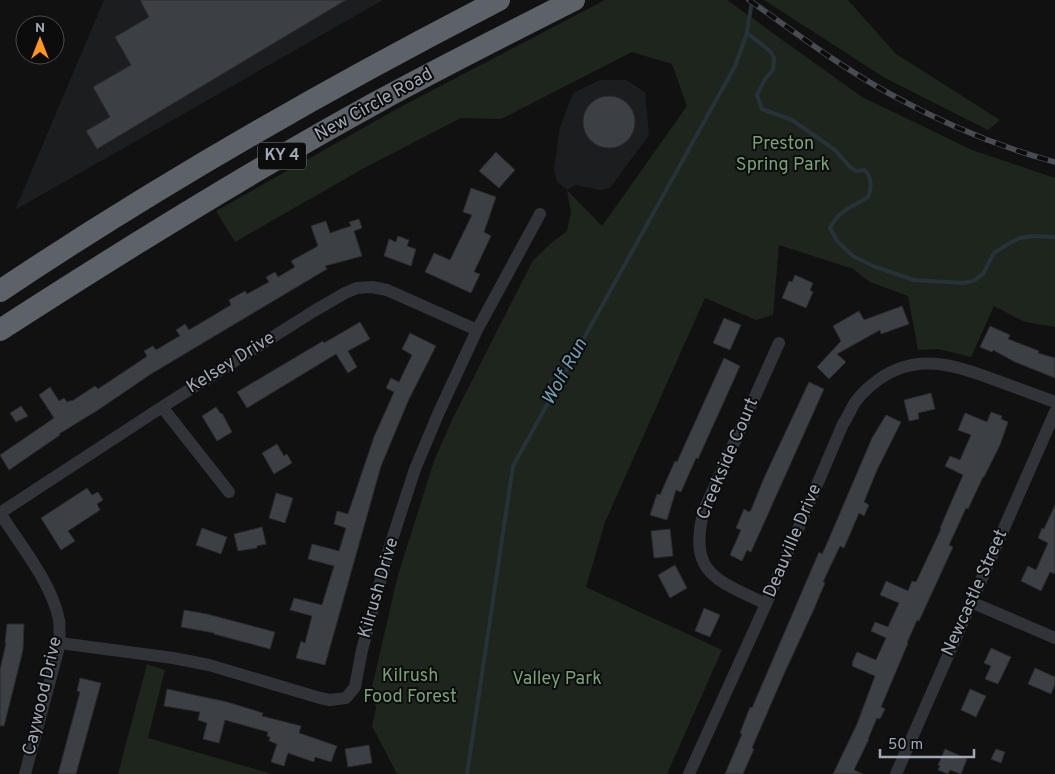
<svg xmlns="http://www.w3.org/2000/svg" width="1055" height="774" font-family="Overpass,sans-serif">
  <rect width="100%" height="100%" fill="#111112"/>
  <path fill="#1c1d1f" d="M104 0H383L15 210Z
    M600 80H626L645 92 649 135 610 188 600 190 576 185 567 190 557 182 554 169 560 127 573 93Z"/>
  <path fill="#1d251d" d="M605 0H727L862 97 972 150 1055 178V327L1025 322 994 306 971 357 938 349 918 350 908 296 870 282 853 269 779 245 773 315 756 320 705 298 605 522 586 587 722 650 667 774H397L372 726 376 708 372 687 398 575 434 461 452 420 532 262 550 244 567 231 571 213 567 190 602 226 687 106 672 64 632 52 501 119 461 118 366 167 235 242 216 211 404 105Z
    M764 0H848L896 54 1000 120 988 130 885 78Z
    M147 664 165 670 148 738 272 774H118Z"/>
  <g fill="none" stroke-linecap="round" stroke-linejoin="round">
    <path stroke="#263237" stroke-width="4" d="M747 33 770 51 774 58 773 70 765 79 757 95 762 109 792 120 835 150 850 167 856 171 865 170C872 179 872 187 868 197 851 208 841 208 830 228L837 241 853 256 873 266 914 280 963 283 973 281 983 274 994 253 1008 244 1020 238 1032 236 1055 237
      M467 774 513 466 735 66 747 33 752 0"/>
  </g>
  <path fill="#3c3f43" stroke="#2a2b2f" d="M140 0H346L97 149 86 131 110 117 93 87 131 65 115 37 149 17Z
    M583 122a26 26 0 1 1 52 0a26 26 0 1 1-52 0Z
    M496 152 515 170 499 188 479 171Z
    M471 188 496 197 484 232 491 236 474 272 480 274 471 293 425 272 434 253 450 260 472 215 463 212Z
    M359 219 362 228 354 231 362 256 325 266 327 269 151 374 98 410 59 434 60 435 9 470 0 455 54 418 39 395 50 387 59 401 64 398 67 402 72 400V401L95 386 98 389 146 357 147 356 144 351 153 346 156 350 176 338 180 336 176 330 185 324 189 330 231 305 229 300 245 291 247 294 269 282 266 277 275 272 278 277 295 267 291 261 318 246 311 226 326 221 330 233 351 226 349 222Z
    M398 236 409 240 407 246 416 249 411 266 384 256 389 239 396 242Z
    M795 275 813 283 810 290 813 292 806 308 782 298 789 281 792 282Z
    M902 306 909 324 881 334 880 330 837 354 846 362 829 379 817 367 841 341 833 326 859 311 864 320Z
    M724 318 741 325 730 350 713 343Z
    M360 322 370 339 348 351 357 367 348 373 336 354 247 408 237 392 323 341 324 343Z
    M990 326 1010 335 1008 339 1039 351 1038 353 1055 358V378L1015 362 993 350 992 352 980 347Z
    M410 333 436 346 409 399 381 466 325 665 296 658 301 641 305 643 312 616 290 610 294 598 322 605 334 566 308 559 312 544 339 551 346 528 334 524 337 511 348 514 374 437 394 392 386 388 391 378 399 382 412 355 402 349Z
    M724 358 740 366 698 459 696 458 681 492 676 490 667 520 650 515 657 494 660 495 675 461 677 462Z
    M809 382 824 389 751 552 747 550 742 561 730 555 741 530 736 528 744 509 749 512 751 510 764 478Z
    M931 393 935 409 918 413 919 419 909 421 904 400Z
    M21 406 28 416 16 422 10 413Z
    M216 407 221 414 222 413 232 432 217 441 202 416Z
    M991 412 1002 416 1001 419 1008 422 1000 445 984 477H983L968 509 966 508 949 545 953 547 919 621 917 620 907 643H908L881 707 885 709 880 719 877 718 868 739H869L854 770 863 774H833L857 724 875 676 852 666 853 663H852L857 652 876 660 886 638 871 631 875 622 888 627 899 603 880 595 886 581 908 591 912 581 916 582 941 529 940 528 963 475 945 466 950 456 960 460 971 435 958 430 965 413 987 422Z
    M886 415 901 422 877 470 864 502 869 505 864 516 859 513 844 548 840 546 823 582 825 583 814 609 784 674 752 748 754 749 743 774H725L742 734 740 733 750 707 752 708 819 552 822 554 825 548 872 438Z
    M277 444 284 456 287 454 292 463 274 474 262 453Z
    M87 488 92 495 98 492 103 500 97 504 100 510 68 531 75 541 61 550 41 518Z
    M276 493 293 498 285 523 269 518Z
    M1055 505V574L1050 572 1041 591 1021 581 1028 566 1036 570 1048 543 1038 538 1042 528 1044 529Z
    M262 527 266 544 257 546V548L238 551 234 534Z
    M202 528 227 537 221 554 196 545Z
    M670 529 673 556 654 558 651 531Z
    M675 565 687 588 670 598 658 575Z
    M704 608 720 615 710 637 695 631Z
    M184 610 207 614 275 632 270 649 214 634V633L181 627Z
    M7 624H24L23 650 4 726H0V670L6 643H5Z
    M991 648 1011 657 998 684 985 679 991 666 984 663Z
    M1035 668 1055 677V684L1051 694 1028 684Z
    M80 678 101 683 76 774H58L80 692 77 691Z
    M167 689 227 702 263 713 262 716 301 726 299 733 337 746 331 762 315 757 314 762 288 753 284 766 271 762 277 744 269 741 270 737 267 736 268 732 225 720 219 743 203 739 207 723 198 720 200 712 164 706Z
    M970 689 986 696 976 717 961 710Z
    M369 745 372 763 348 767 345 749Z
    M945 749 967 759 961 774 950 770 948 774 938 770 940 766 938 765Z
    M996 749 1005 752 1001 763 991 759Z"/>
  <g fill="none" stroke-linecap="round" stroke-linejoin="round">
    <path stroke="#313338" stroke-width="12" d="M162 407 229 492
      M0 513 162 407 314 311 345 293 357 288 372 287 387 290 477 330
      M0 513C20 545 52 583 59 620 60 627 59 636 60 643L25 774
      M971 602 1055 638
      M766 604C717 580 687 574 704 510L779 343
      M60 643 173 658 209 665 320 698 330 700 346 698 355 687 362 650 389 549 415 469 439 412 477 330 540 214
      M689 774 766 604 843 424C848 417 851 408 856 401 862 393 870 386 878 380 918 351 956 366 998 381 1017 388 1036 395 1055 402
      M896 774 1055 412"/>
    <path stroke="#5d6269" stroke-width="22" d="M0 291C160 184 328 88 499 0
      M0 330C124 250 249 172 379 101 443 66 509 33 574 0"/>
    <g stroke="#484b51" stroke-width="5.5">
      <path id="rail" d="M749 0C796 33 842 68 892 95 944 124 999 147 1055 162"/>
    </g>
    <use href="#rail" stroke="#0c0c0d" stroke-width="4" stroke-dasharray="11" stroke-linecap="butt"/>
  </g>
  <g text-anchor="middle" dominant-baseline="central" stroke-width="4" stroke-linejoin="round" paint-order="stroke">
    <rect fill="#0c0c0d" stroke="#747a83" stroke-width="1" x="258" y="142.5" width="48" height="27" rx="4"/>
    <g font-size="16" font-weight="bold" fill="#a0a9b5">
      <text x="282" y="156">KY 4</text>
    </g>
    <g font-size="18" fill="#a0a9b5" stroke="#0c0c0d">
      <text transform="translate(374 105) rotate(-29)">New Circle Road</text>
      <text transform="translate(231 363) rotate(-32)">Kelsey Drive</text>
      <text transform="translate(728 459) rotate(-67)">Creekside Court</text>
      <text transform="translate(793 541) rotate(-67)">Deauville Drive</text>
      <text transform="translate(379 588) rotate(-74)">Kilrush Drive</text>
      <text transform="translate(975 593) rotate(-66)">Newcastle Street</text>
      <text transform="translate(43 696) rotate(-77)">Caywood Drive</text>
    </g>
    <g font-size="18" fill="#78a275" stroke="#0c0c0d">
      <text x="783" y="144">Preston<tspan x="783" dy="21">Spring Park</tspan></text>
      <text x="410" y="676">Kilrush<tspan x="410" dy="21">Food Forest</tspan></text>
      <text x="557" y="679">Valley Park</text>
    </g>
    <g font-size="19" font-style="italic" fill="#739eb4" stroke="#0c0c0d">
      <text transform="translate(565 372) rotate(-61)">Wolf Run</text>
    </g>
  </g>
  <g transform="translate(40 40)"><circle r="24" fill="#0c0c0d" stroke="#474b50"/>
  <path d="M0-4L9 19L0 12L-9 19Z" fill="#ff951c"/>
  <text y="-8" font-size="14" font-weight="bold" text-anchor="middle" fill="#a0a9b5">N</text>
  </g>
  <path d="M880 749v8h94v-8" fill="none" stroke="#a0a9b5" stroke-width="2.5"/>
  <text x="888" y="749" font-size="15" fill="#a0a9b5" stroke="#0c0c0d" stroke-width="4" paint-order="stroke">50 m</text>
</svg>
